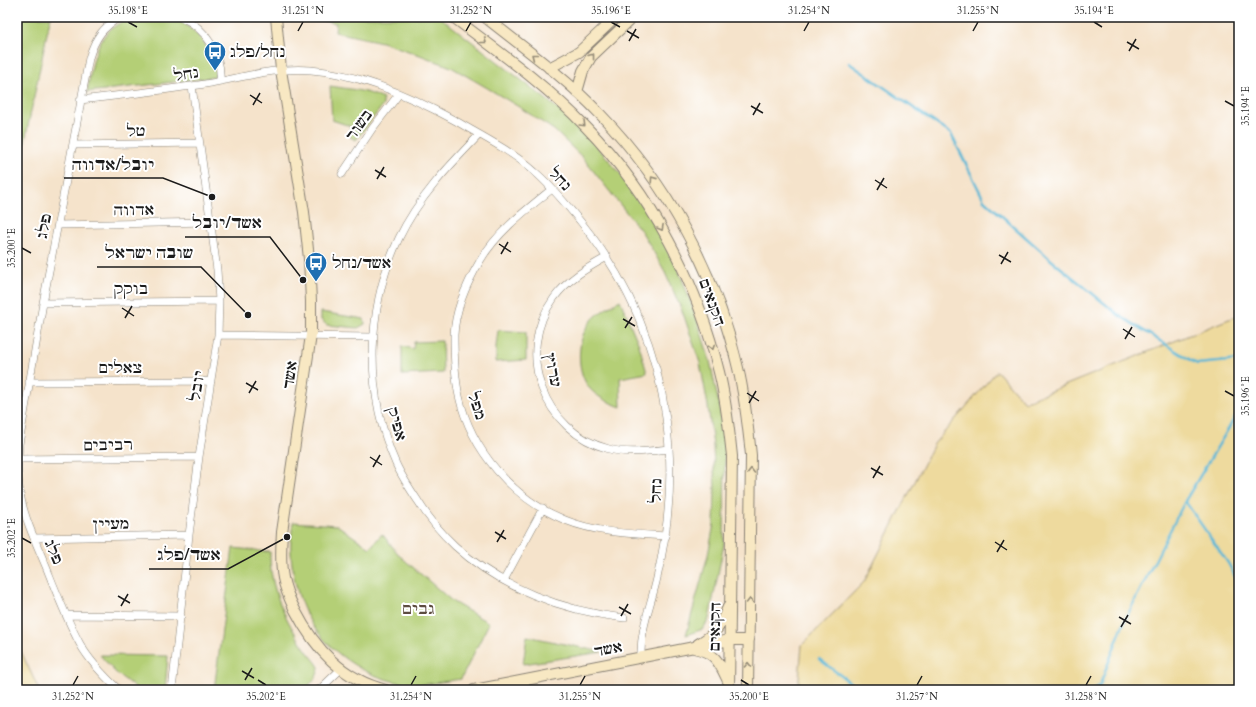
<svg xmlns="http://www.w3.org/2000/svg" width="1256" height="707" font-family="Cardo,'Frank Ruhl Libre',serif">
  <rect width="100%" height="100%" fill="#fff"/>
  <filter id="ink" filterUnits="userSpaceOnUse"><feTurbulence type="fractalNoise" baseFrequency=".025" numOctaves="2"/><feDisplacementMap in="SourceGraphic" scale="8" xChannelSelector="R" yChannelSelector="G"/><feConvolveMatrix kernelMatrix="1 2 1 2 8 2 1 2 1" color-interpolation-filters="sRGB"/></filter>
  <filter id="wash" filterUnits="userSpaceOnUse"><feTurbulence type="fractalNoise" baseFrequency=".012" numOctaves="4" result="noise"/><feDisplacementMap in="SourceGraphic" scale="16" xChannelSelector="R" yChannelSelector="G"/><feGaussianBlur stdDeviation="0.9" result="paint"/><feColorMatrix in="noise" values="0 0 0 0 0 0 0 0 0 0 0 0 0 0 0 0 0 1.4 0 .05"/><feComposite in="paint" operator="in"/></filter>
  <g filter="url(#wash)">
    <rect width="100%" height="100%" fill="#f5e3cb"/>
    <path fill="#b4cf76" stroke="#687649" d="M17 17H52L50 19 20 165 17 170Z
      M135 17C145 17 160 15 169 17 195 25 215 50 216 77L87 92C94 57 95 28 135 17Z
      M303 17H440L547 100 585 132 629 184 659 231 677 266 697 319 710 361 719 405 725 446 724 544 709 619 703 629 686 635 708 555 714 524 715 490 713 446 708 406 700 363 683 313 663 268 642 232 583 158 554 130 519 107 484 86 451 67 420 55 382 42 335 32 336 23Z
      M330 86C347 89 368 90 383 99V105L356 140 350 137V126L332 120Z
      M620 300 639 345 647 373 620 378 621 407C610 403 599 398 591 390 575 373 576 337 592 320 599 312 611 306 620 300Z
      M321 312 364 319 365 324 358 328 327 325 321 320Z
      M498 330 526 332V360L496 362V347Z
      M442 341 443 373 402 375V346L413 349 414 342Z
      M293 522 337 525 370 548 382 534 400 556 453 602 489 623 461 679C445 681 425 686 409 684 370 680 333 656 311 623 299 603 292 576 291 553 290 543 292 532 293 522Z
      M233 548 270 552C269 589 286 621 306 650 310 656 316 661 319 667 318 678 311 683 304 690H214Z
      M527 636 602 652 523 664Z
      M100 655 168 656 165 690H138L115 672Z"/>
    <path fill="#eeda9e" stroke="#857b5d" d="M1239 315V690H798L802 645 864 582 934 444 997 371 1024 402Z
      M17 643 39 690H17Z"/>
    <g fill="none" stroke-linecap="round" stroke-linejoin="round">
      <path stroke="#58b7d6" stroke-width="2.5" d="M849 63 951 134 984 200 1050 259 1120 316 1197 364 1239 360
        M1185 501 1228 563 1239 584
        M819 659 860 690
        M1093 690 1099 686
        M1098 690 1124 622 1185 501 1239 411"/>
    </g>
  </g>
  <g filter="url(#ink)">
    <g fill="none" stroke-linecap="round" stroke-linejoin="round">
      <g stroke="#888074" stroke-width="8">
        <path id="street" d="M181 17C206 28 222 54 220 81
          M80 100C124 95 167 90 211 83 244 77 277 67 311 70 359 74 412 97 454 120 480 135 512 151 535 172 548 183 559 196 570 209 630 278 663 356 669 448 672 492 667 535 657 578 651 605 640 629 641 657
          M479 135C449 166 418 198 399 238 366 308 364 393 396 464 402 477 410 489 418 501 428 517 441 533 455 546 501 588 563 611 624 618
          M73 145 199 143
          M342 174 372 129 399 94
          M552 189C526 210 497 232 480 261 467 283 455 310 454 335 454 353 455 378 459 396 471 450 513 499 565 520 597 533 632 534 666 536
          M58 225 210 222
          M607 257C587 268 568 279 554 298 514 353 543 432 609 449 628 454 650 451 669 449
          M43 303 219 301
          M218 335 373 337
          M29 382 211 381
          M18 459 199 457
          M34 538 189 535
          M504 580 543 508
          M66 615 181 616
          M119 690C104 676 90 662 80 644 67 620 57 594 47 569 36 542 22 515 19 486 17 472 18 458 19 444L43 303 89 58C95 38 103 27 120 17
          M172 690 189 535 199 457 218 335 219 301 217 270 192 86
          M319 690 341 669"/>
      </g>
      <g stroke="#888074" stroke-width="12">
        <path id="secondary" d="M276 17 281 70 304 212 309 259 311 301V335L282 532C281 547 280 563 283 578 285 589 290 600 295 610 315 649 342 679 386 690
          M453 17C498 51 547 86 586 127 651 194 697 281 719 372 726 399 729 428 732 456L729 690
          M485 17C524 48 565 77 600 114 668 184 716 274 738 368 745 397 748 426 751 455L748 690
          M549 68 579 52 616 17
          M577 92 583 71 591 57 633 17
          M698 644C717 633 720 627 728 607
          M694 648C716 653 719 662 728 681
          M474 690 730 640H749"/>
      </g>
      <use href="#street" stroke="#fff" stroke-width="7"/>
      <use href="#secondary" stroke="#f8e8c3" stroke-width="10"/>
    </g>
    <defs><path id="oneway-chevron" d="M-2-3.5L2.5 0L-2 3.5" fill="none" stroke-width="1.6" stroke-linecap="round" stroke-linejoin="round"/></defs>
    <g stroke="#958c78">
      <use href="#oneway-chevron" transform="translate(484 41) rotate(38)"/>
      <use href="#oneway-chevron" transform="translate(534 56) rotate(-142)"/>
      <use href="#oneway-chevron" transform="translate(592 56) rotate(-52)"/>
      <use href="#oneway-chevron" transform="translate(583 124) rotate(45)"/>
      <use href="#oneway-chevron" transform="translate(653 179) rotate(-125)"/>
      <use href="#oneway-chevron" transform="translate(661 228) rotate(61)"/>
      <use href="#oneway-chevron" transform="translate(712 347) rotate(73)"/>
      <use href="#oneway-chevron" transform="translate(751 471) rotate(-90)"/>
      <use href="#oneway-chevron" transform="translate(750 601) rotate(-89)"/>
      <use href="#oneway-chevron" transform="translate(748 665) rotate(-89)"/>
    </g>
  </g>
  <path fill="none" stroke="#1c1c1c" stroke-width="1.5" d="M128 22 137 27M611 22 620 27M1094 22 1102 27M298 31 303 22M466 31 471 22M627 31 639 38M804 31 809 22M973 31 978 22M629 41 636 29M1127 42 1139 49M1129 51 1136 39M250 95 262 103M1225 101 1234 106M253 105 260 93M751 106 763 113M753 115 760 103M375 170 386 177M377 179 384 167M875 180 887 188M877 190 884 178M499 244 511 252M22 248 31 253M501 254 508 242M999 255 1011 262M1001 264 1008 252M122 308 134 316M125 318 132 306M623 319 635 326M625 328 632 317M1123 329 1135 337M1125 339 1132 327M246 383 258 390M1225 391 1234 396M249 393 256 381M747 393 759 401M749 403 756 391M370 457 382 465M373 467 380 455M871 468 883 475M873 478 880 466M495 532 506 539M22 538 31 543M497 542 504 530M995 542 1007 550M997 552 1004 540M118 596 130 603M121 606 128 594M619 607 631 614M621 616 628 604M1119 617 1131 624M1121 627 1128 615M242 671 254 678M245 680 252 668M258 680 266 685M741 680 749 685M73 685 78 676M411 685 416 676M580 685 585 676M917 685 922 676M1086 685 1091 676"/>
  <defs>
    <g id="bus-pin" transform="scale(1.15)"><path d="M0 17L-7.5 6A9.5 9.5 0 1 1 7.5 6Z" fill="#1f6fb2" stroke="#fff"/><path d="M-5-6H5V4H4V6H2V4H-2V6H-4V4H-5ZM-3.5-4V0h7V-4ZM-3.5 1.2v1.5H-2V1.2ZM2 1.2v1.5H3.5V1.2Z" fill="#fff"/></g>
  </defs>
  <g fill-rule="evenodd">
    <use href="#bus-pin" x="215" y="52"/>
    <use href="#bus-pin" x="316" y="263"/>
  </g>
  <g text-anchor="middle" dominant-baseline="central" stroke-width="4" stroke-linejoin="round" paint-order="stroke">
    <g font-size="15" font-weight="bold" fill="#1c1c1c" stroke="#fff" text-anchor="start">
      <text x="230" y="52">נחל/פלג</text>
      <text x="332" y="263">אשד/נחל</text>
    </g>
    <g font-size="15" fill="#1c1c1c" stroke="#fff">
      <text transform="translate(186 74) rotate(-9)">נחל</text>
      <text transform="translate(359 125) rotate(-54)">בשור</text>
      <text transform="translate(136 131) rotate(-1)">טל</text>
      <text transform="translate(560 179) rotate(47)">נחל</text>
      <text transform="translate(134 210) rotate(-1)">אדווה</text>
      <text transform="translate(44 226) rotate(-79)">פלג</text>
      <text x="131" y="289">בוקק</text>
      <text transform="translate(712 302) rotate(70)">הקנאים</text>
      <text x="120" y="368">צאלים</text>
      <text transform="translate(553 370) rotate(79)">ערוץ</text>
      <text transform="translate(290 375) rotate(-82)">אשד</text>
      <text transform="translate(197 386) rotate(-81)">יובל</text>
      <text transform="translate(477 406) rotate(72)">מפל</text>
      <text transform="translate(397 424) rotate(74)">אפיק</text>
      <text transform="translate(108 445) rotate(-1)">רביבים</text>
      <text transform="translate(656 491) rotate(-88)">נחל</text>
      <text transform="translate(111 524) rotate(-1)">מעיין</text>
      <text transform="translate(54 552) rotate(67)">פלג</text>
      <text transform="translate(715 627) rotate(-89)">הקנאים</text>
      <text transform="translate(608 649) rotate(-11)">אשד</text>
    </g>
    <g font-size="16" fill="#5c4c40" stroke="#fff">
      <text x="418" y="609">גבים</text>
    </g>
  </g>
  <path fill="none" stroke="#1c1c1c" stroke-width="1.5" d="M212 197L163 178H64M303 280L270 237H185M248 315L201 267H97M287 537L228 569H149"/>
  <g fill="#1c1c1c" stroke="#fff" stroke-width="1.5">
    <circle cx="212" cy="197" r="4"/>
    <circle cx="303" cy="280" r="4"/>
    <circle cx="248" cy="315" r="4"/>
    <circle cx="287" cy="537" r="4"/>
  </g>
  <g font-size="16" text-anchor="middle" font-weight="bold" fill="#1c1c1c" stroke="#fff" stroke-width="4" stroke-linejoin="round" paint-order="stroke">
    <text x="113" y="170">יובל/אדווה</text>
    <text x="227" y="228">אשד/יובל</text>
    <text x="149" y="258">שובה ישראל</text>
    <text x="189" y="560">אשד/פלג</text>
  </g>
  <rect width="1256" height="707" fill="none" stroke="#fff" stroke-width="44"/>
  <rect x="22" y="22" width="1212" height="663" fill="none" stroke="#1c1c1c" stroke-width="1.5"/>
  <g font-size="10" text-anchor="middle" fill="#1c1c1c">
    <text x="128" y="14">35.198°E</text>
    <text x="303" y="14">31.251°N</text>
    <text x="471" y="14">31.252°N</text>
    <text x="611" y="14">35.196°E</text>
    <text x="809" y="14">31.254°N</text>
    <text x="978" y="14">31.255°N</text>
    <text x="1094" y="14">35.194°E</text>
    <text transform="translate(1245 106) rotate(-90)" y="4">35.194°E</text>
    <text transform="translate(11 248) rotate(-90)" y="4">35.200°E</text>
    <text transform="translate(1245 396) rotate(-90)" y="4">35.196°E</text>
    <text transform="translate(11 538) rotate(-90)" y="4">35.202°E</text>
    <text x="73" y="700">31.252°N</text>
    <text x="266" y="700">35.202°E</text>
    <text x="411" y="700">31.254°N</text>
    <text x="580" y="700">31.255°N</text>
    <text x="749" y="700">35.200°E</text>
    <text x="917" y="700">31.257°N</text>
    <text x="1086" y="700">31.258°N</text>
  </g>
</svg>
